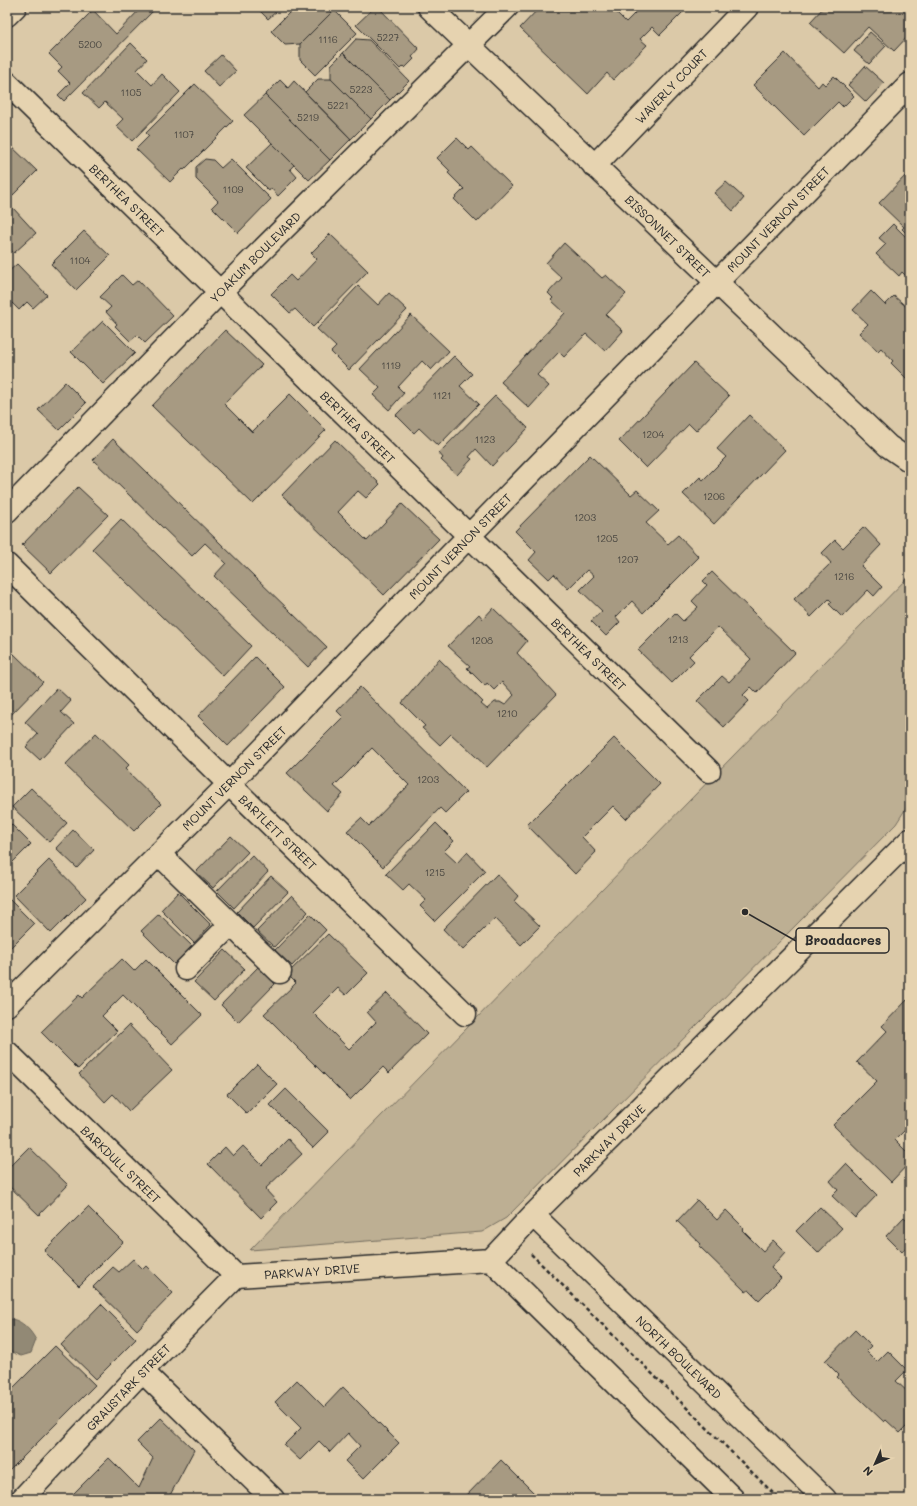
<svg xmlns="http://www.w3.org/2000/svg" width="917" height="1506" font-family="Mali,sans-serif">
  <rect width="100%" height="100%" fill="#dbc9a8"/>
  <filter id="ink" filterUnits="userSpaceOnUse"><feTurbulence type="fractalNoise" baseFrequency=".025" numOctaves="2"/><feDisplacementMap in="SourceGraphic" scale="8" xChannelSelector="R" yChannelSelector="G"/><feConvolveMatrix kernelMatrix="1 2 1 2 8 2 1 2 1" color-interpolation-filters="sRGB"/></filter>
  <g filter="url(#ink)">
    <path fill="#bdaf93" stroke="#746d5f" d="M910 575V802L896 824 506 1218 482 1232 250 1250Z"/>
    <path fill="#928975" stroke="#696357" d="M7 1319C20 1318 30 1329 36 1340L31 1353 21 1356 7 1350Z"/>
    <path fill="#a79a82" stroke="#2b2b2b" d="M142 7H157L64 101 58 95 70 83 58 71 62 67 49 54 93 10 116 34Z
      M256 7H281L268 19Z
      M295 7H331L334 10 300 44 285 45 271 31Z
      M375 7H378L419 49 412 57 414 59 405 68 403 66 400 69 356 25Z
      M540 7H611L626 22 638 10 635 7H688L660 35 652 27 640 39 647 45 613 80 607 73 588 94 520 28Z
      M824 7H829L831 9 833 7H910V34L894 51 868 27 844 53 810 22Z
      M334 10 357 33 315 75 300 60V44Z
      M870 32 886 46 869 64 854 51Z
      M356 39 369 40 409 81 390 100 343 53Z
      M131 43 147 59 137 70 152 85 162 74 180 92 132 141 116 126 123 119 105 102 99 108 83 93Z
      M343 53 390 100 371 119 331 79V65Z
      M785 53 818 87 822 82 825 85 834 76 854 96 843 107 838 102 804 136 753 85Z
      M221 55 236 71 219 87 204 71Z
      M865 66 884 83 866 102 848 85Z
      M318 79H331L371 119 351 139 305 92Z
      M280 80 288 88 294 81 351 139 330 160 265 95Z
      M195 84 233 121 184 170 183 169 170 182 136 149 149 136 146 133Z
      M265 95 330 160 309 180 244 115Z
      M457 138 469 150 472 147 512 186 477 222 454 199 464 189 448 173 450 171 437 158Z
      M7 142 37 171 7 201Z
      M272 143 294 165 290 169 297 177 278 196 271 188 269 191 246 168Z
      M205 159 213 160 221 168 231 159 271 199 238 233 212 207 218 201 196 179V167Z
      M910 171V237L902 229 904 227 879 203Z
      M726 182 744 198 733 211 714 193Z
      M13 208 36 233 14 253 7 246V213Z
      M893 224 910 241 909 279 902 272 899 276 876 254 886 244 879 238Z
      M84 231 110 256 76 290 51 264Z
      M330 234 368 271 313 327 295 309 290 313 271 294 290 275 296 281 317 259 311 253Z
      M564 243 602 278 606 275 626 294 606 315 623 331 605 351 586 334 564 357 559 352 537 375 549 386 529 408 501 382 565 313 551 300 553 298 548 293 562 278 546 263Z
      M17 264 47 295 33 308 27 302 19 310 7 298V273Z
      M122 275 132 285 138 280 173 316 145 343 137 335 130 341 115 326 117 324 106 312 111 307 100 297Z
      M358 286 378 305 389 293 407 310 349 370 331 352 336 347 317 329Z
      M871 291 885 305 894 296 910 310V379L909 381 891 363 893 361 881 348 878 351 859 333 868 324 853 310Z
      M411 315 449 351 431 370 422 361 398 387 404 393 389 410 373 395 380 388 360 369Z
      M103 321 135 353 103 384 71 352Z
      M225 330 262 365 224 404 252 432 290 394 326 430 253 504 152 406Z
      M454 356 472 374 460 386 479 404 438 446 419 428 414 433 396 415Z
      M694 363 729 396 696 431 689 424 646 468 619 441Z
      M65 382 86 403 59 430 38 410Z
      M495 396 528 428 492 466 476 449 469 457 472 459 457 475 441 460 443 458 439 453Z
      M749 415 785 450 714 524 683 494 700 477 703 480 726 457 717 449Z
      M113 439 327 647 308 667 214 576 226 563 205 543 192 556 93 460Z
      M335 440 380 484 366 498 358 491 338 512 367 541 402 504 439 539 384 595 282 495Z
      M590 455 631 495 637 490 659 511 646 523 668 544 678 535 699 557 643 613 632 601 616 617 620 622 606 636 591 621 602 611 580 590 594 576 587 570 568 589 554 574 549 579 529 560 536 552 515 531Z
      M78 487 108 515 51 573 22 545Z
      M121 519 251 646 223 676 92 549Z
      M864 527 881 545 861 566 882 587 874 596 868 590 842 617 829 604 832 602 829 599 811 617 794 599 831 563 822 553 835 540 843 548Z
      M712 572 795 653 757 693 751 687 743 695 749 701 724 727 697 701 722 676 729 682 751 659 718 627 689 656 694 661 672 683 638 650 675 613 683 621 698 607 692 601 707 585 703 581Z
      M493 608 527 641 517 653 556 695 487 767 451 734 440 745 422 728 425 726 402 703 439 659 483 702 481 704 487 709 495 702H500L505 705 514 695 502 682 494 690 487 683 485 686 467 668 470 666 448 646 479 614 483 619Z
      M14 654 43 682 7 719V661Z
      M255 657 285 687 228 746 198 716Z
      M360 687 466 792 445 813 440 808 383 867 347 831 361 818 369 826 409 785 372 748 334 786 343 794 327 811 287 773 343 717 337 711Z
      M57 688 71 701 61 712 74 724 40 760 26 747 38 734 25 722Z
      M96 733 129 765 125 769 161 804 134 831 65 765Z
      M614 738 660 784 626 819 613 806 582 837 596 852 575 874 527 825Z
      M31 788 67 823 49 842 12 807Z
      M7 820 31 844 7 868Z
      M436 823 454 841 444 851 457 863 467 852 485 871 435 921 420 906 426 900 409 884 403 890 386 874Z
      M73 830 94 850 77 868 56 848Z
      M231 836 248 852 213 888 196 872Z
      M252 855 268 872 234 908 217 891Z
      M49 860 86 898 51 933 14 895Z
      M497 874 518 896 514 901 540 926 521 945 495 918 463 950 443 929Z
      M271 876 288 892 253 928 237 912Z
      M178 892 211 925 194 943 161 910Z
      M292 895 308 912 274 947 257 931Z
      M7 897 34 924 7 951Z
      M159 914 192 946 174 964 141 931Z
      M310 914 326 930 292 966 275 950Z
      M328 934 368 973 346 995 338 988 313 1013 349 1049 376 1022 367 1012 387 993 427 1034 389 1073 383 1067 350 1100 264 1014 296 983 287 974Z
      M225 950 245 969 214 1001 194 982Z
      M122 959 134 971 146 959 202 1015 172 1044 123 995 102 1016 117 1031 78 1069 41 1032 79 995 82 998Z
      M258 967 275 984 238 1022 221 1005Z
      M907 1000 910 1003V1125L895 1140 910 1155V1162L891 1182 833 1125 877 1081 857 1062 887 1031 882 1026Z
      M129 1025 172 1070 129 1111 113 1094 105 1102 79 1074Z
      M257 1064 277 1084 247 1114 227 1094Z
      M286 1089 329 1132 313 1148 270 1105Z
      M288 1139 302 1154 265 1189 277 1202 261 1218 208 1164 225 1147 233 1156 243 1146 262 1165Z
      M29 1147 68 1185 39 1215 7 1184V1169Z
      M846 1164 877 1195 855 1218 832 1196 838 1190 830 1181Z
      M697 1200 717 1220 726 1210 744 1228 742 1230 763 1251 773 1240 785 1252 771 1268 781 1278 759 1300 749 1290 746 1292 699 1246 701 1244 677 1221Z
      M88 1207 123 1242 79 1286 44 1251Z
      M820 1207 842 1228 818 1253 796 1231Z
      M904 1217 910 1223V1243L902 1252 886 1236Z
      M133 1259 143 1269 146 1266 173 1293 137 1330 93 1287 113 1267 119 1272Z
      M101 1304 136 1339 96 1379 61 1345Z
      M855 1330 871 1346 866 1351 877 1362 888 1351 907 1370 896 1381 909 1393 910 1391V1423L900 1433 886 1420 884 1422 837 1377 839 1375 825 1361Z
      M55 1346 95 1385 7 1473V1394Z
      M297 1380 324 1407 343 1387 399 1443 363 1479 345 1461 360 1446 348 1433 330 1452 319 1441 300 1460 284 1445 301 1428 275 1402Z
      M161 1418 194 1450 168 1499H79L73 1494 109 1458 139 1488 153 1458 137 1442Z
      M501 1460 540 1499H463Z"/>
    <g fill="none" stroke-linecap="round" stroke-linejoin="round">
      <g stroke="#2b2b2b" stroke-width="25">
        <path id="minor" d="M7 15 15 7
          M7 83 709 771
          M594 166 747 7
          M7 511 220 292 507 7
          M7 565 229 784 465 1014
          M159 854 280 972
          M186 969 231 924
          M7 1005 229 784 469 536 910 84
          M7 1052 236 1276
          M533 1215 825 1499
          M491 1260 733 1499
          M236 1276 491 1260 533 1215 910 840
          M142 1371 273 1499
          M22 1499 142 1371 236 1276"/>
      </g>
      <g stroke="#2b2b2b" stroke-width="25">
        <path id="major" d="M429 7 888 446 910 461"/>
      </g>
      <path stroke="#2b2b2b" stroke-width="2.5" stroke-dasharray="4 3" stroke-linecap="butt" d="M531 1254 779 1499"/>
      <use href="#minor" stroke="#e6d3b0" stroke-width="22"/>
      <use href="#major" stroke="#e6d3b0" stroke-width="22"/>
    </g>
  </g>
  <g text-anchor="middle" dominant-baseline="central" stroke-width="3" stroke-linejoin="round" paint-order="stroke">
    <g font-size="10" fill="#4a4741">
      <text x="388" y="37">5227</text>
      <text x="328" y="39">1116</text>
      <text x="90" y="44">5200</text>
      <text x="361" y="89">5223</text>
      <text x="131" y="92">1105</text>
      <text x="338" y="105">5221</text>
      <text x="308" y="117">5219</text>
      <text x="184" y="134">1107</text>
      <text x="233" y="189">1109</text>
      <text x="80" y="260">1104</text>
      <text x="391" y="365">1119</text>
      <text x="442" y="395">1121</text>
      <text x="653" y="434">1204</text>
      <text x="485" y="439">1123</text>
      <text x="714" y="496">1206</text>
      <text x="585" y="517">1203</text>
      <text x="607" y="538">1205</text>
      <text x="628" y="559">1207</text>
      <text x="844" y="576">1216</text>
      <text x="678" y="639">1213</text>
      <text x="482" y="640">1208</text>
      <text x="507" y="713">1210</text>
      <text x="428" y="779">1203</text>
      <text x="435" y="872">1215</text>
    </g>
    <g font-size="12" fill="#2b2b2b" stroke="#e6d3b0">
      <text transform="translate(671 86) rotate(-46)">WAVERLY COURT</text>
      <text transform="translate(127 200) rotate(44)">BERTHEA STREET</text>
      <text transform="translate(778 219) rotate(-46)">MOUNT VERNON STREET</text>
      <text transform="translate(668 236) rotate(44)">BISSONNET STREET</text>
      <text transform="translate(255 257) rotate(-45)">YOAKUM BOULEVARD</text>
      <text transform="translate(358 427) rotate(44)">BERTHEA STREET</text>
      <text transform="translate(460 546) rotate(-46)">MOUNT VERNON STREET</text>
      <text transform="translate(589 654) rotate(44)">BERTHEA STREET</text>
      <text transform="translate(234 778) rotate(-45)">MOUNT VERNON STREET</text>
      <text transform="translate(278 832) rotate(44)">BARTLETT STREET</text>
      <text transform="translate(609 1140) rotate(-45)">PARKWAY DRIVE</text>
      <text transform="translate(121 1164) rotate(44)">BARKDULL STREET</text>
      <text transform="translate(312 1271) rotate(-4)">PARKWAY DRIVE</text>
      <text transform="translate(679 1357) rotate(44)">NORTH BOULEVARD</text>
      <text transform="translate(128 1387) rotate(-46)">GRAUSTARK STREET</text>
    </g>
  </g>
  <path fill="none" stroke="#2b2b2b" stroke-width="1.5" d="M745 912L796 941"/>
  <circle fill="#2b2b2b" stroke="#e6d3b0" stroke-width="1.5" cx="745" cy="912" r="4"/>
  <rect fill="#e6d3b0" stroke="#2b2b2b" stroke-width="1.5" x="796" y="928" width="93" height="25" rx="4"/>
  <g font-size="13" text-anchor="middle" font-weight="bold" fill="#2b2b2b">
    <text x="843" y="945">Broadacres</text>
  </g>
  <rect width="917" height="1506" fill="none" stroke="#e6d3b0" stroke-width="24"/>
  <rect x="12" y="12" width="893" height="1482" fill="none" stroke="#2b2b2b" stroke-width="1.5" filter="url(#ink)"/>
  <g transform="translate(875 1464) rotate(225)" stroke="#e6d3b0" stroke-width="3" paint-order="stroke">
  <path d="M0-3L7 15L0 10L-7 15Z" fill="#2b2b2b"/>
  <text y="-6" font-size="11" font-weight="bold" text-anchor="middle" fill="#2b2b2b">N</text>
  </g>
</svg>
